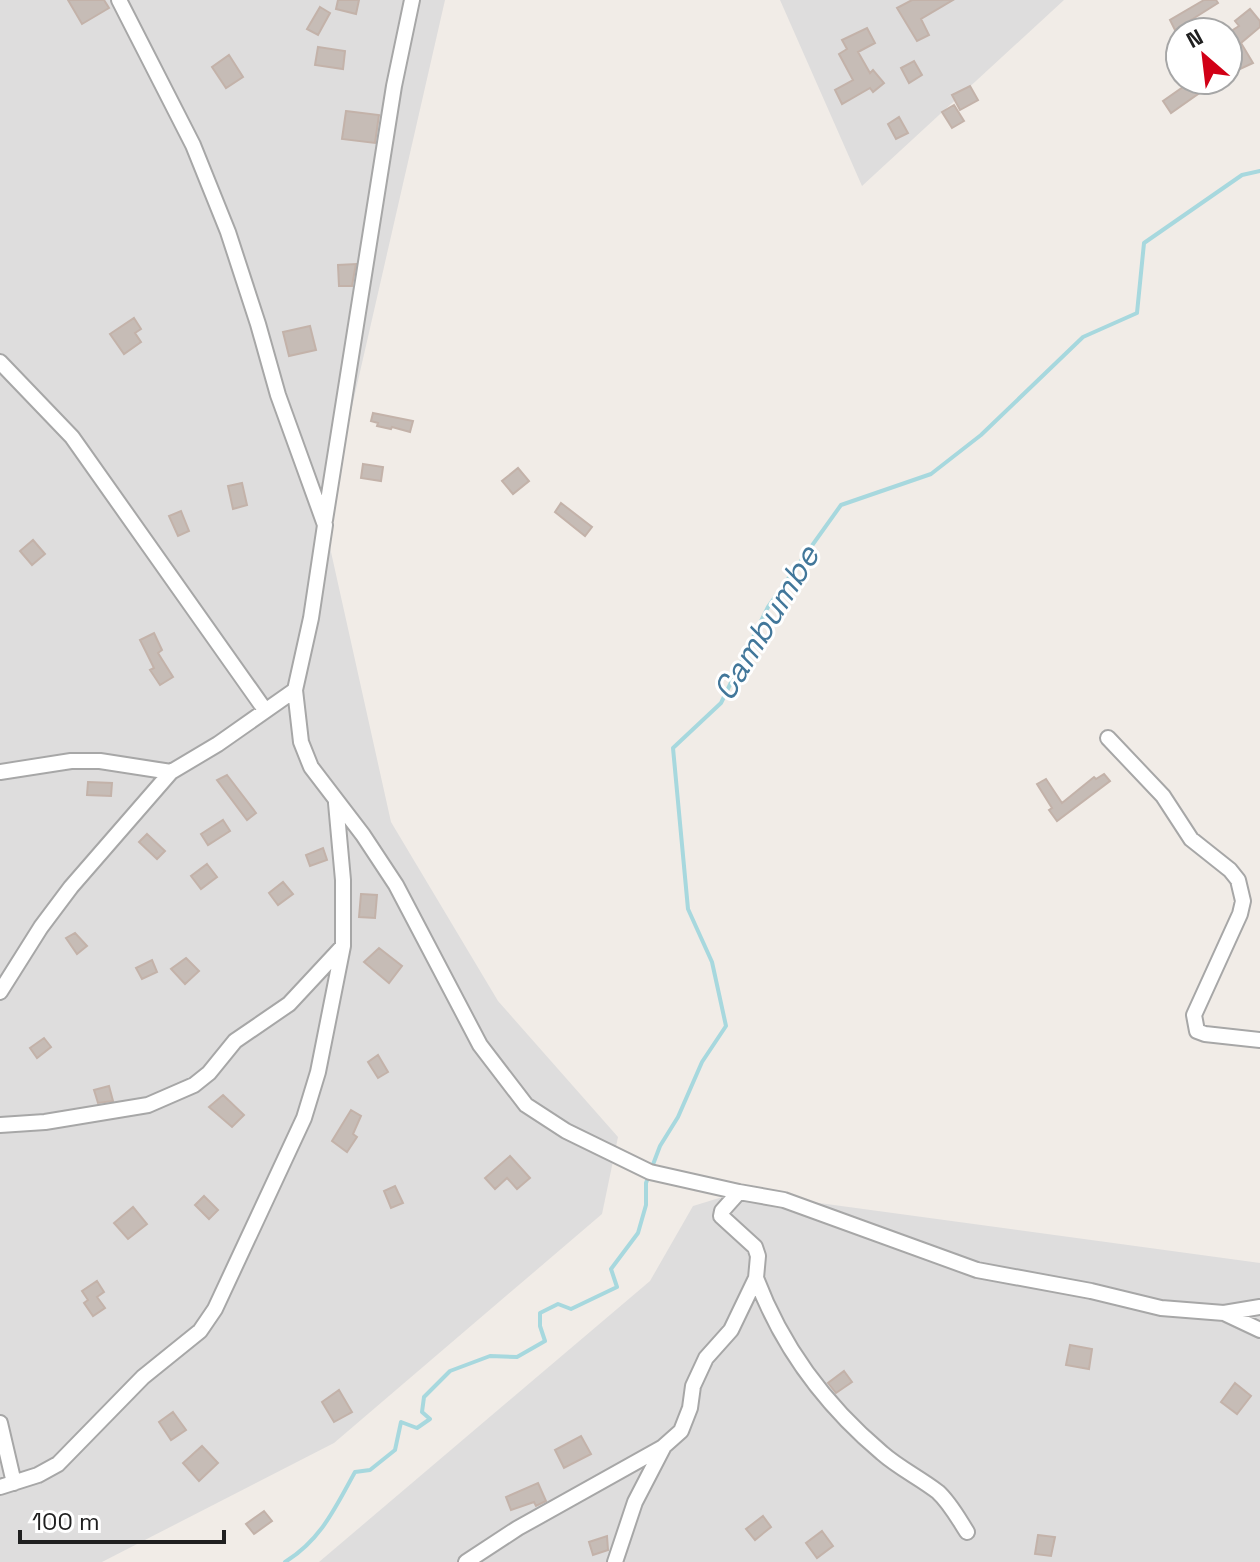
<svg xmlns="http://www.w3.org/2000/svg" width="1260" height="1562" font-family="'Space Grotesk',sans-serif">
  <rect width="100%" height="100%" fill="#f1ece7"/>
  <path fill="#dedddd" d="M0 0H445L325 525 391 822 498 1001 618 1137 602 1214 334 1443 102 1562H0Z
    M780 0H1064L862 186Z
    M739 1192 1260 1263V1562H319L650 1281 693 1206Z"/>
  <g fill="none" stroke-linecap="round" stroke-linejoin="round">
    <path stroke="#a7d8de" stroke-width="4" d="M285 1562C321 1540 335 1508 355 1472L370 1470 395 1450 401 1422 417 1428 430 1419 422 1412 424 1397 450 1371 490 1356 517 1357 545 1341 540 1326V1313L558 1304 571 1309 617 1287 611 1269 638 1233 646 1205V1183L660 1146 678 1117 702 1062 726 1026 712 962 688 909 673 748 721 703 768 607 841 505 931 474 981 435 1083 337 1137 313 1144 243 1242 175 1260 171"/>
  </g>
  <path fill="#c6bcb6" stroke="#c3b2a9" stroke-width="2" d="M68 0H104L109 8 82 24Z
    M338 0H359L356 14 336 9Z
    M912 0H953L921 19 929 35 917 41 897 8Z
    M1204 0H1216L1218 3 1175 30 1170 20Z
    M320 7 330 13 318 35 307 29Z
    M1250 9 1260 21V27L1241 43 1253 63 1238 70 1228 52V33L1239 26 1235 21Z
    M867 28 875 43 858 52 870 73 873 70 884 83 873 92 870 88 842 104 835 90 853 80 839 54 847 49 842 40Z
    M318 47 345 51 343 69 315 65Z
    M229 55 243 77 226 88 212 67Z
    M914 61 922 75 909 83 901 68Z
    M1193 80H1218L1171 113 1163 101Z
    M970 86 978 100 960 110 952 95Z
    M954 105 964 121 952 128 942 112Z
    M346 111 379 115 375 143 342 139Z
    M899 117 908 133 896 139 888 124Z
    M356 264 352 286H339L338 265Z
    M134 318 141 329 135 333 141 342 124 354 110 334Z
    M310 326 316 350 289 356 283 332Z
    M373 413 413 421 410 432 392 427 391 429 377 426 378 423 371 421Z
    M363 464 383 467 381 481 361 478Z
    M518 468 529 481 513 494 502 481Z
    M242 483 247 505 233 509 228 486Z
    M561 503 592 527 585 536 555 512Z
    M181 511 189 531 178 536 169 516Z
    M33 540 45 554 32 565 20 551Z
    M154 633 162 650 158 653 173 677 160 685 150 670 154 668 140 640Z
    M1104 774 1110 781 1057 821 1049 810 1052 808 1037 784 1046 779 1062 803 1094 777 1096 779Z
    M227 775 256 813 247 820 217 780Z
    M88 782 112 783 111 796 87 795Z
    M223 820 230 831 208 845 201 834Z
    M147 834 165 851 157 859 139 842Z
    M323 848 327 860 310 866 306 855Z
    M207 864 217 877 201 889 191 876Z
    M283 882 293 894 278 905 269 893Z
    M361 894 377 895 375 918 359 917Z
    M75 933 87 946 77 954 66 938Z
    M379 948 402 966 389 983 364 962Z
    M186 958 199 971 185 984 171 969Z
    M152 960 157 972 142 979 136 968Z
    M44 1038 51 1047 37 1058 30 1048Z
    M378 1055 388 1072 378 1078 368 1062Z
    M109 1086 113 1101 98 1103 94 1090Z
    M223 1095 244 1115 232 1127 209 1107Z
    M351 1110 361 1116 353 1134 357 1137 347 1152 332 1141Z
    M510 1156 530 1178 517 1189 507 1178 495 1189 485 1178Z
    M395 1186 403 1203 391 1208 384 1191Z
    M204 1196 218 1210 209 1219 195 1205Z
    M133 1207 147 1224 128 1239 114 1223Z
    M97 1281 104 1292 97 1297 105 1308 93 1316 84 1303 88 1300 82 1291Z
    M1070 1345 1092 1349 1089 1369 1066 1365Z
    M844 1371 852 1382 836 1393 828 1383Z
    M1235 1383 1251 1396 1237 1414 1221 1402Z
    M339 1390 352 1412 334 1422 322 1402Z
    M173 1412 186 1430 171 1440 159 1422Z
    M581 1436 591 1454 564 1468 555 1450Z
    M202 1446 218 1463 199 1481 183 1463Z
    M538 1483 546 1501 536 1506 534 1502 511 1510 506 1497Z
    M264 1511 272 1521 254 1534 246 1524Z
    M763 1516 771 1527 755 1540 746 1529Z
    M822 1531 833 1546 817 1558 806 1543Z
    M1038 1535 1055 1537 1051 1556 1035 1554Z
    M607 1536 608 1550 593 1555 589 1542Z"/>
  <g fill="none" stroke-linecap="round" stroke-linejoin="round">
    <g stroke="#a7a7a7" stroke-width="18">
      <path id="minor" d="M119 0 193 145 228 232 258 324 278 395 325 525 311 618 295 690 301 742 311 767 363 835 396 885 480 1045 526 1105 566 1131 650 1172 739 1192 784 1200 977 1270 1091 1291 1161 1308 1224 1313 1260 1307
        M0 362 72 437 265 710
        M325 520 394 86 412 0
        M1108 738 1163 796 1191 839 1230 870 1238 880 1243 901 1240 914 1194 1015 1197 1031 1205 1034 1260 1040
        M0 772 71 761H100L171 772
        M0 992 41 927 71 887 171 772 218 744 295 690
        M0 1125 45 1122 148 1105 194 1085 209 1073 235 1041 289 1004 343 946
        M756 1278C782 1347 825 1405 882 1453 899 1468 920 1478 938 1492 950 1503 958 1518 967 1532
        M1224 1313 1260 1330
        M0 1423 14 1483
        M0 1487 38 1475 58 1464 143 1377 200 1331 215 1309 304 1118 318 1072 343 946V880L336 803
        M466 1562 518 1528 663 1447 681 1431 690 1408 693 1386 706 1358 731 1330 756 1278 758 1256 755 1247 721 1216 722 1211 739 1192
        M615 1562 635 1502 663 1448"/>
    </g>
    <use href="#minor" stroke="#fff" stroke-width="14"/>
  </g>
  <g text-anchor="middle" dominant-baseline="central" stroke-width="6" stroke-linejoin="round" paint-order="stroke">
    <g font-size="32" font-style="italic" fill="#42779a" stroke="#fff">
      <text transform="translate(766 623) rotate(-59)">Cambumbe</text>
    </g>
  </g>
  <g transform="translate(1204 56) rotate(332)"><circle r="38" fill="#ffffff" stroke="#a6a6a6" stroke-width="2"/>
  <path d="M0-6L14 30L0 20L-14 30Z" fill="#d10016"/>
  <text y="-12" font-size="22" font-weight="bold" text-anchor="middle" fill="#202020">N</text>
  </g>
  <path d="M20 1530v12h204v-12" fill="none" stroke="#202020" stroke-width="4"/>
  <text x="32" y="1530" font-size="24" fill="#202020" stroke="#ffffff" stroke-width="6" paint-order="stroke">100 m</text>
</svg>
